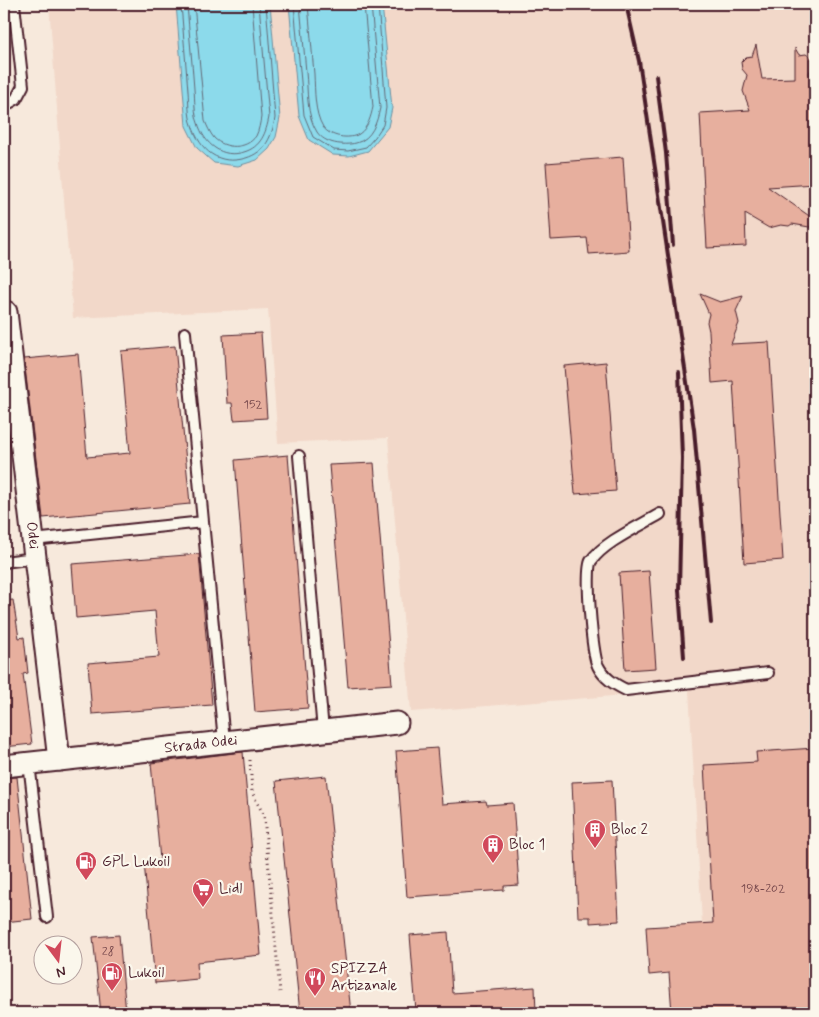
<svg xmlns="http://www.w3.org/2000/svg" width="819" height="1017" font-family="Mynerve,sans-serif">
  <rect width="100%" height="100%" fill="#f7e9dc"/>
  <filter id="ink" filterUnits="userSpaceOnUse"><feTurbulence type="fractalNoise" baseFrequency=".02" numOctaves="2"/><feDisplacementMap in="SourceGraphic" scale="10" xChannelSelector="R" yChannelSelector="G"/><feConvolveMatrix kernelMatrix="1 2 1 2 8 2 1 2 1" color-interpolation-filters="sRGB"/></filter>
  <g filter="url(#ink)">
    <path fill="#f2d8c9" d="M49 4H815V1013H707L689 690 411 712 388 438 278 443 268 309 73 318Z"/>
    <path fill="#8cdaeb" stroke="#728f9e" d="M176 4H270L280 118 276 137 269 149 257 160 238 166 214 163 197 148 186 126Z
      M289 4H382L392 108 388 127 368 151 349 156 333 155 309 140 299 116Z"/>
    <g fill="none" stroke-linecap="round" stroke-linejoin="round">
      <path stroke="#646a78" stroke-width="1" d="M181 4C183 33 186 62 188 91 189 102 188 115 192 125 200 151 219 166 246 158 266 152 272 136 275 118L266 4
        M187 4C189 32 192 60 194 89 195 99 194 113 198 123 204 144 222 159 244 152 261 147 266 133 269 117L259 4
        M194 4 205 121C207 126 210 133 214 138 225 149 246 150 256 136 259 130 260 123 261 117L252 4
        M294 4 304 115 313 137 334 150 348 151 366 147 375 137 383 125 386 108 378 4
        M300 4C302 27 304 49 306 72 308 91 306 115 317 132 325 144 343 146 356 143 372 139 377 122 380 108L371 4
        M308 4C310 27 312 50 314 74 315 91 314 112 323 127 330 137 349 140 359 134 368 128 371 116 373 107L364 4"/>
    </g>
    <path fill="#e7af9e" stroke="#4a1f2b" d="M756 45 762 79 795 78V48L799 55 806 54 813 59V65L809 73 815 86 812 106H815V184L768 187 815 220V228L792 224 789 226 781 225 769 228 745 214 746 246 707 248 700 113 750 110 743 91 747 75 742 69 741 62 746 57 752 56Z
      M623 157 629 251 589 254 587 238 551 240 546 163Z
      M700 294 720 302 743 296 736 311 739 323 731 344 769 342 783 560 744 563 733 381 712 383 709 331 707 322 709 314Z
      M261 333 267 418 234 420 232 403H227L223 335Z
      M175 346 190 504 43 518 24 359 78 354 87 457 130 453 121 351Z
      M606 362 616 491 575 494 564 366Z
      M288 455 308 708 255 712 235 460Z
      M374 463 392 684 348 687 329 465Z
      M199 554 212 705 92 714 88 663 159 657 155 611 76 618 72 564Z
      M649 571 656 668 625 670 619 573Z
      M13 600 19 638 24 637 28 673 23 674 32 744 4 747V601Z
      M437 748 442 804 486 801 487 805 513 803 519 885 504 886V890L407 897 396 751Z
      M815 748V1013H672L669 973 649 975 646 927 713 923 704 765 757 762 756 752Z
      M243 752 261 955 197 962 198 979 155 983 144 862 160 860 151 763Z
      M326 776 351 1013H300L276 781Z
      M17 777 32 919 4 922V778Z
      M612 780 619 921 590 923V917H578L572 782Z
      M448 932 452 993 535 987 536 1013H476L475 1008 416 1012 410 935Z
      M119 935 126 1013H101L93 937Z"/>
    <g fill="none" stroke-linecap="round" stroke-linejoin="round">
      <g stroke="#4a1f2b" stroke-width="14">
        <path id="lane" d="M4 106 16 99 23 86 14 4
          M185 333 224 741
          M299 456 323 731
          M660 514C640 526 604 542 591 561 585 570 592 655 598 666 604 678 614 684 626 690L768 673
          M33 540 203 522
          M4 562 35 558
          M29 763 47 917"/>
      </g>
      <g stroke="#4a1f2b" stroke-width="25">
        <g id="street">
          <path id="s1" d="M6 312 59 760"/>
          <path id="s2" d="M4 766 397 723"/>
        </g>
      </g>
      <path stroke="#4a1f2b" stroke-width="3" stroke-dasharray="1 4" stroke-linecap="butt" d="M250 760 252 792 264 816 280 992"/>
      <use href="#lane" stroke="#fbf7ec" stroke-width="10"/>
      <use href="#street" stroke="#fbf7ec" stroke-width="21"/>
      <path stroke="#4a1f2b" stroke-width="4" d="M626 4 639 61 694 429 711 623
        M656 76 666 153 673 245
        M679 372 682 458 679 590 684 657"/>
    </g>
  </g>
  <defs>
    <g id="building-pin" transform="scale(1.125)"><path d="M0 17L-7.5 6A9.5 9.5 0 1 1 7.5 6Z" fill="#d1495b" stroke="#fbf7ec"/><path d="M-4-6H4V6H1V3H-1V6H-4ZM-2.5-4.3h1.7v1.8h-1.7ZM.8-4.3h1.7v1.8H.8ZM-2.5-1h1.7V.8h-1.7ZM.8-1h1.7V.8H.8Z" fill="#fff"/></g>
    <g id="fuel-pin" transform="scale(1.125)"><path d="M0 17L-7.5 6A9.5 9.5 0 1 1 7.5 6Z" fill="#d1495b" stroke="#fbf7ec"/><path d="M-5.5-6h7V0h2V4h1.3V-2.5L3-4.5l.8-.8L6-3V5H2.5V1h-1V6h-7ZM-4.2-4.7v3.2H.2V-4.7Z" fill="#fff"/></g>
    <g id="supermarket-pin" transform="scale(1.125)"><path d="M0 17L-7.5 6A9.5 9.5 0 1 1 7.5 6Z" fill="#d1495b" stroke="#fbf7ec"/><path d="M-6-5.5h2.5l.6 2H6L4.5 2H-2.5L-4.4-4H-6ZM-1.5 3.2a1.3 1.3 0 1 0 .1 0ZM3 3.2a1.3 1.3 0 1 0 .1 0Z" fill="#fff"/></g>
    <g id="restaurant-pin" transform="scale(1.125)"><path d="M0 17L-7.5 6A9.5 9.5 0 1 1 7.5 6Z" fill="#d1495b" stroke="#fbf7ec"/><path d="M-5-6h1v4h1v-4h1v4h1v-4h1v5L-1.5 .5V6h-2V.5L-5-1ZM5-6V6H3V1.5H1.5Q1.5-4 5-6Z" fill="#fff"/></g>
  </defs>
  <g fill-rule="evenodd">
    <use href="#building-pin" x="595" y="830"/>
    <use href="#building-pin" x="493" y="845"/>
    <use href="#fuel-pin" x="86" y="862"/>
    <use href="#supermarket-pin" x="203" y="889"/>
    <use href="#fuel-pin" x="112" y="973"/>
    <use href="#restaurant-pin" x="315" y="978"/>
  </g>
  <g text-anchor="middle" dominant-baseline="central" stroke-width="4.5" stroke-linejoin="round" paint-order="stroke">
    <g font-size="12" fill="#714348">
      <text x="253" y="405">152</text>
      <text x="763" y="889">198-202</text>
      <text x="108" y="952">28</text>
    </g>
    <g font-size="15" fill="#4a1f2b" stroke="#fbf7ec">
      <text stroke="none"><textPath href="#s1" startOffset="225">Odei</textPath></text>
      <text stroke="none"><textPath href="#s2" startOffset="198">Strada Odei</textPath></text>
    </g>
    <g font-size="15" fill="#4a1f2b" stroke="#fbf7ec" text-anchor="start">
      <text x="611" y="830">Bloc 2</text>
      <text x="509" y="845">Bloc 1</text>
      <text x="102" y="862">GPL Lukoil</text>
      <text x="219" y="889">Lidl</text>
      <text x="331" y="969">SPIZZA<tspan x="331" dy="17">Artizanale</tspan></text>
      <text x="128" y="973">Lukoil</text>
    </g>
  </g>
  <rect width="819" height="1017" fill="none" stroke="#fbf7ec" stroke-width="20"/>
  <rect x="10" y="10" width="799" height="997" fill="none" stroke="#4a1f2b" stroke-width="2" filter="url(#ink)"/>
  <g transform="translate(58 960) rotate(165)"><circle r="24" fill="#fbf7ec" stroke="#b4a19f"/>
  <path d="M0-4L9 19L0 12L-9 19Z" fill="#d1495b"/>
  <text y="-8" font-size="14" font-weight="bold" text-anchor="middle" fill="#4a1f2b">N</text>
  </g>
</svg>
